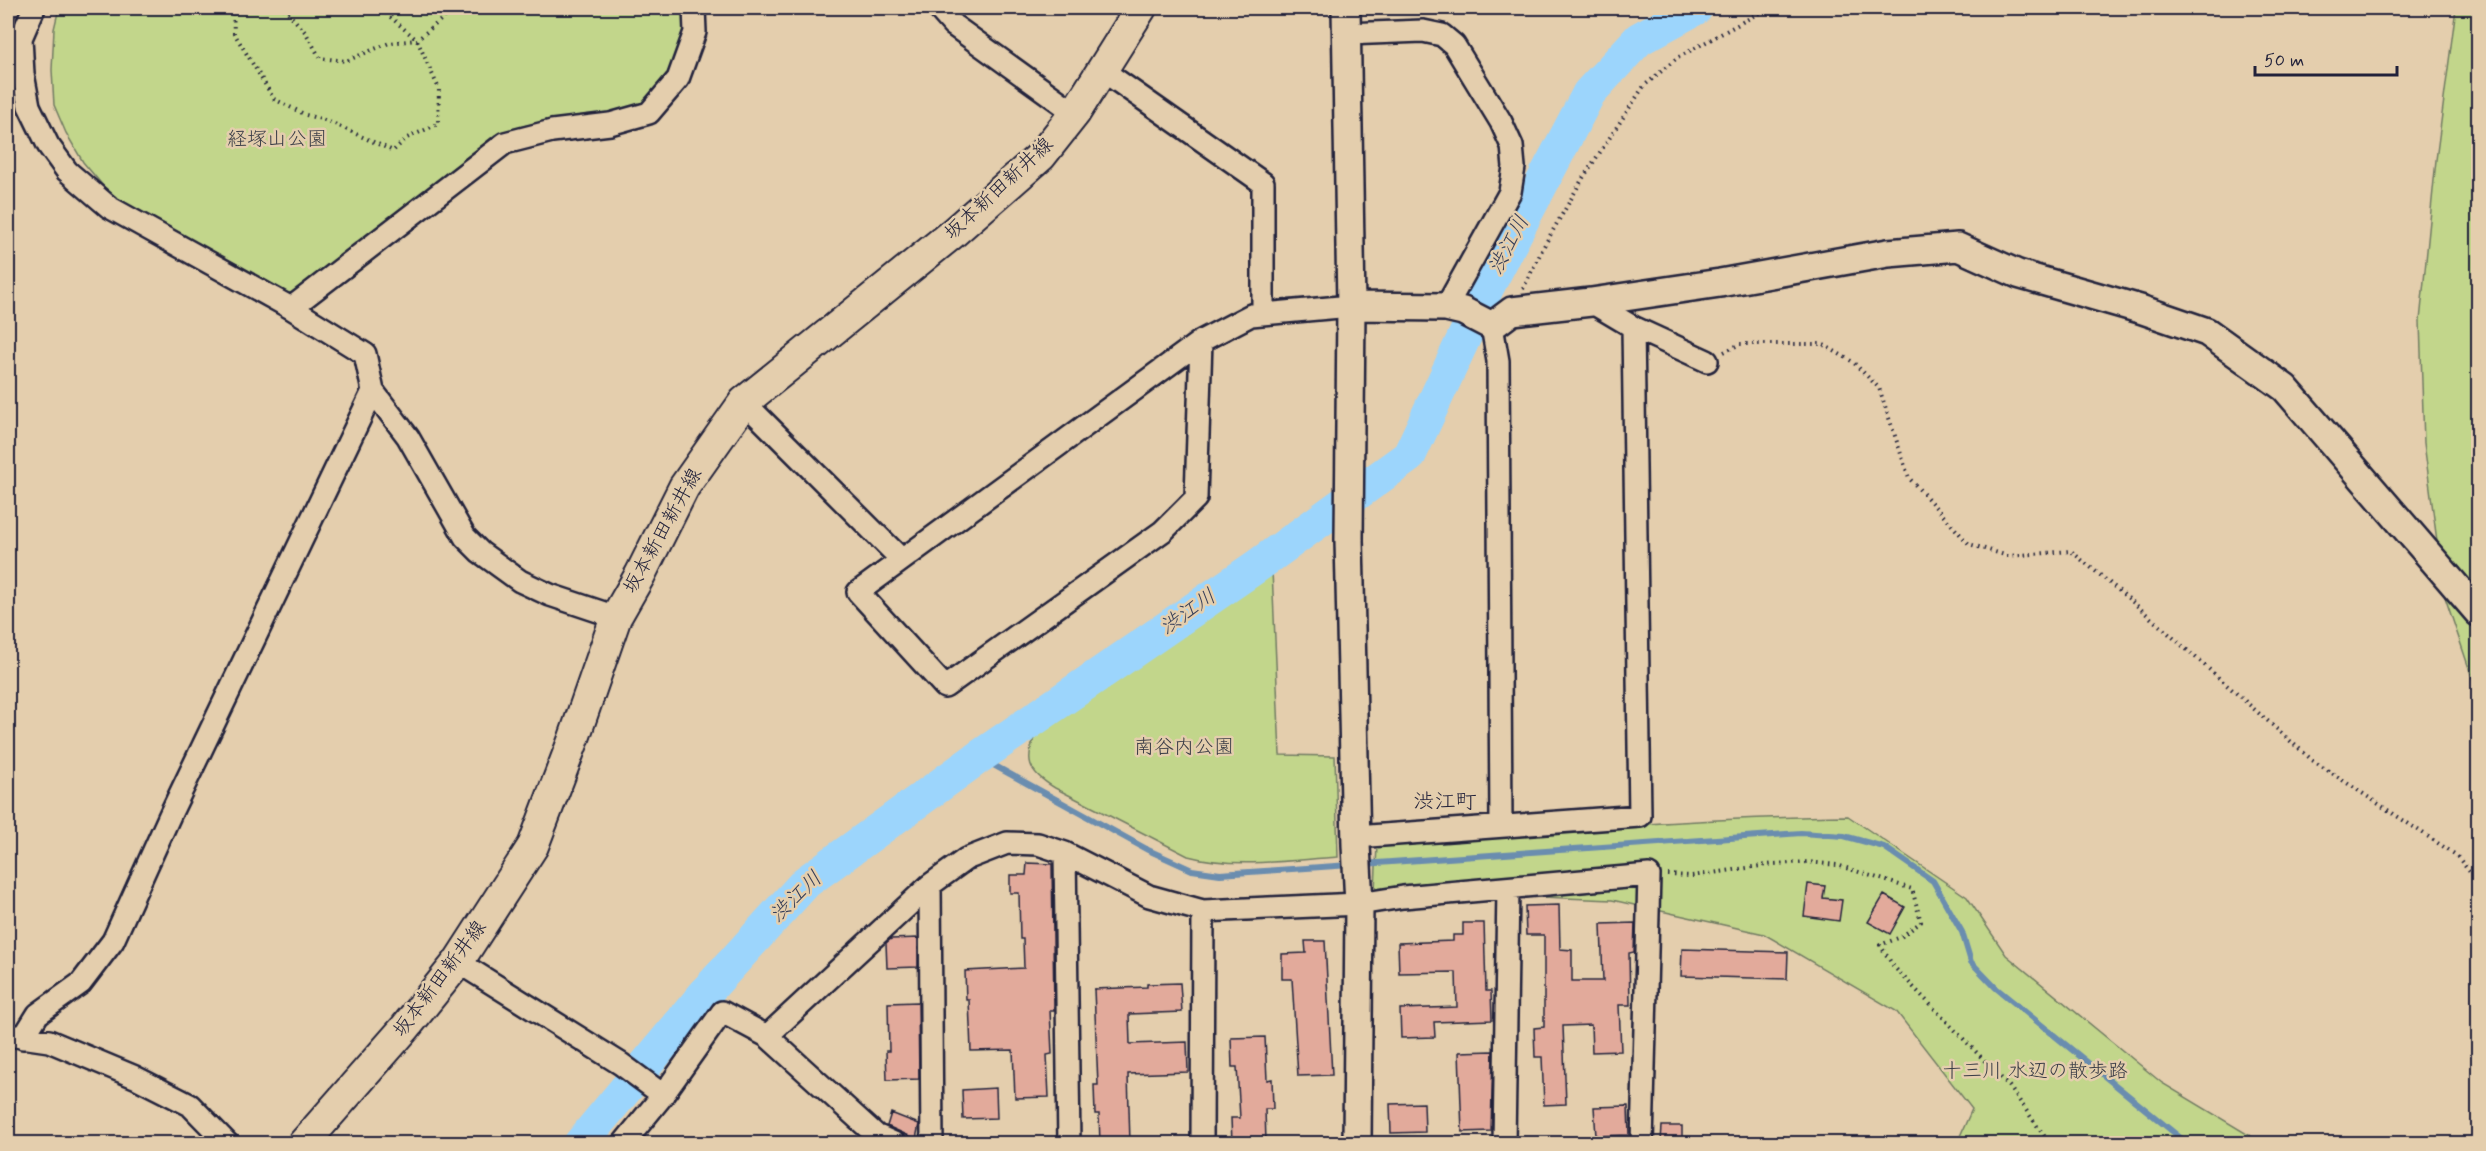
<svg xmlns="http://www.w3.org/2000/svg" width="2486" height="1151" font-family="Mynerve,'Klee One',sans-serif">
  <rect width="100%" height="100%" fill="#e4cead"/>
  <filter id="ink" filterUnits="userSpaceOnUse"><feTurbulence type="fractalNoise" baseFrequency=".0167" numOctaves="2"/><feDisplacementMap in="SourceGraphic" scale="12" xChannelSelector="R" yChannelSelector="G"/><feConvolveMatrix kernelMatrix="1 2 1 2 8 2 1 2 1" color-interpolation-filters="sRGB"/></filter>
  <g filter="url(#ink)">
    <path fill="#c2d68b" stroke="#727c63" stroke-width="1.5" d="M59 8H683V34L670 69 644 105 612 115 571 117 523 126 495 135 290 296 115 200 83 162 66 133 54 105 52 70 54 29Z
      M2456 8H2478V695L2444 594 2424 443 2420 321 2436 160Z
      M1272 570 1280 755 1335 756 1338 857C1289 860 1236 869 1188 856L1055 788C1028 772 1023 760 1038 730Z
      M1848 816 1967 897 2006 955 2162 1083 2262 1143H1957L1972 1109 1896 1011 1764 934 1612 900 1375 890 1377 845C1534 832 1690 818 1848 816Z"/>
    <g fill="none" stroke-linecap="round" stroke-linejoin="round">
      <path stroke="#6b8daf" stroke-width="6" d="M979 757 1148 850 1192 870 1220 874 1350 865
        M1363 864 1801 833 1844 836 1884 847 1933 881 1962 932 1971 962 1996 988 2188 1144"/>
      <path stroke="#9cd5fc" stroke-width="34" d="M580 1144 707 991 806 882 979 757 1257 566 1409 456 1487 288 1589 93 1639 39 1696 8"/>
    </g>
    <path fill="#e2aa9b" stroke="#22223b" stroke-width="1.5" d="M1027 863 1052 864 1054 1010H1050L1052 1054 1047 1055 1049 1097 1015 1098 1013 1050 971 1051 969 1000H966L965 971 1024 968 1023 939H1020L1019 893H1010V875H1026Z
      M1808 884 1825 886 1823 898 1842 900 1839 921 1804 916Z
      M1884 895 1905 907 1890 934 1868 922Z
      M1559 905 1560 949 1572 950V981H1603L1601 924 1635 923 1634 952 1629 953 1630 1005H1619L1621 1051 1592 1052 1591 1025 1563 1026 1566 1104 1544 1105 1542 1057H1535L1534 1028 1544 1027V935H1526L1525 906Z
      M1463 923H1484L1486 991H1491L1492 1020 1434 1022 1435 1037 1401 1038 1400 1009 1457 1007 1456 972 1399 973 1398 943 1453 941V935H1463Z
      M918 938V967L887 968 886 943 891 939Z
      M1305 941H1325L1332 1075 1298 1076 1292 979H1282V954L1306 953Z
      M1682 949 1788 952 1787 979 1681 976Z
      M1180 983 1182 1012 1129 1014 1130 1044 1187 1042 1188 1072 1128 1074 1130 1143H1100L1099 1114H1095L1094 1085H1098L1094 989 1147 987V984Z
      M918 1002 919 1079 887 1080 886 1051H889L888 1003Z
      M1265 1037 1267 1080 1272 1079 1273 1109H1265L1266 1143H1232L1231 1118H1240L1237 1067H1232L1231 1038Z
      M1493 1051 1491 1131 1462 1132 1459 1052Z
      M996 1088 997 1118 963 1119 962 1090Z
      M1424 1103 1425 1132 1391 1133 1390 1104Z
      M1628 1106 1629 1135 1596 1136 1594 1107Z
      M891 1113 919 1124 916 1139 887 1126Z
      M1662 1126H1682V1143L1661 1142Z"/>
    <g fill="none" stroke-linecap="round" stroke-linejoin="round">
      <g stroke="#22223b" stroke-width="26">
        <path id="minor" d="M34 8 21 38 23 74 29 106 48 145 67 171 109 207 291 308 365 354 373 391 408 437 465 537 480 552 520 581 550 595 616 617
          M938 8 953 25 1075 113
          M1346 34 1423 31 1442 35 1454 45 1501 122 1512 146 1514 167 1510 192 1446 307
          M1102 70 1263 183V314
          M291 308 505 143 552 131 610 124 649 113 678 79 695 32 694 8
          M1492 326 1498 361 1501 825
          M1633 327 1707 361
          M1201 341 1196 498 1163 531 945 687 858 592 1201 341 1251 315 1351 306
          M744 402 901 559
          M1356 837 1640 816 1633 327 1591 302
          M1065 853 1069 1144
          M930 885 932 1144
          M458 962 621 1064 663 1095
          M8 1035 49 1041 135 1077 190 1105 228 1144
          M767 1036 930 885 966 859 1007 843 1038 844 1065 853 1149 896 1203 911 1359 904 1403 897 1649 875 1642 1144
          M23 1038 38 1014 81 983 113 941 170 815 373 391
          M623 1144 663 1095 722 1012 767 1036 876 1135 896 1144
          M1202 1144 1203 911
          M1504 1144 1508 888"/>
      </g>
      <g stroke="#22223b" stroke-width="32">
        <path id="tertiary" d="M1346 8 1351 306 1349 540 1356 845 1359 904 1357 1144
          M1351 306 1446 307 1463 311 1492 326 1512 311 1591 302 1720 283 1888 253 1958 247 2018 274 2140 309 2207 332 2285 388 2478 612"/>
      </g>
      <g stroke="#22223b" stroke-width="34">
        <path id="secondary" d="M303 1144 405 1028 458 962 533 846 573 741 616 617 640 575 684 487 744 402 953 233 1041 156 1075 113 1141 8"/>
      </g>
      <path stroke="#22223b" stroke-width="4" stroke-dasharray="1.5 4.5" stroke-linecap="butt" d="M233 8 234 33 274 99 306 115 328 121 393 151 407 138 438 124 439 89 417 40 380 8
        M284 8 306 33 320 58 346 61 389 43 417 40 455 8
        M1523 289 1544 246 1583 178 1644 86 1677 58 1768 8
        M1724 352 1740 344H1822L1853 362 1879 388 1909 478 1969 544 2008 556 2071 551 2135 604 2312 760 2456 855 2478 882
        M1668 875 1692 876 1774 864 1808 862 1837 865 1912 889 1921 922 1901 937 1880 945 1894 967 2009 1086 2050 1144
        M2478 1032 2475 1042 2478 1069"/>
      <use href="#minor" stroke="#e4cead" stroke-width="21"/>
      <use href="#tertiary" stroke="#e4cead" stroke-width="27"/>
      <use href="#secondary" stroke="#e4cead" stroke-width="30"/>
    </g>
  </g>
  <g text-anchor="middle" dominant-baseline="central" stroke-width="5" stroke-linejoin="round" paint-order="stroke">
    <g font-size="20" fill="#3a3d47" stroke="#e4cead">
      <text x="277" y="139">経塚山公園</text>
      <text x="1184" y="747">南谷内公園</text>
      <text x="2035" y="1071">十三川 水辺の散歩路</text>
    </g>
    <g font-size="20" fill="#22223b" stroke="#e4cead">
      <text transform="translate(999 189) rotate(-43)">坂本新田新井線</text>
      <text transform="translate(663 531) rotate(-61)">坂本新田新井線</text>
      <text transform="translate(440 979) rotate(-53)">坂本新田新井線</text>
    </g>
    <g font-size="21" font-style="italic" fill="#343d58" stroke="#e4cead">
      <text transform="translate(1509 245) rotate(-62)">渋江川</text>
      <text transform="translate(1188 612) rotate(-35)">渋江川</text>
      <text transform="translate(796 897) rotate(-44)">渋江川</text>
    </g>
    <g font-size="21" fill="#22223b" stroke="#e4cead">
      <text x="1445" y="802">渋江町</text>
    </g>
  </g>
  <rect width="2486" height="1151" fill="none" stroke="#e4cead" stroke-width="30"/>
  <rect x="15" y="15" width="2456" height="1121" fill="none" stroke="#22223b" stroke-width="2" filter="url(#ink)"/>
  <path d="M2255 66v9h142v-9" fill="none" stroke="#22223b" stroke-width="3"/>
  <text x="2264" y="66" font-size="18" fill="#22223b" stroke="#e4cead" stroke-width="4.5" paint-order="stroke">50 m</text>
</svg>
